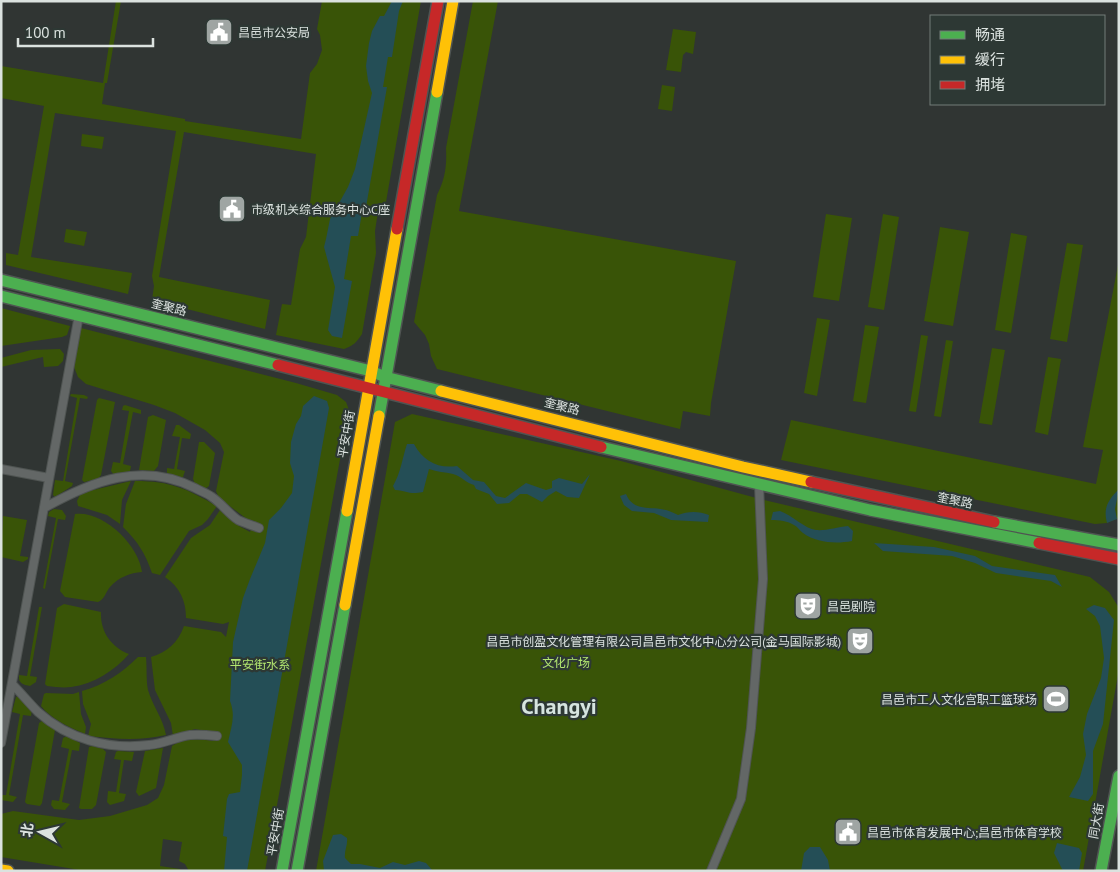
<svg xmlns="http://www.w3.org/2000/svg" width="1120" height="872" font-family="'PT Sans','Noto Sans SC',sans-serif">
  <rect width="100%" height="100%" fill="#303533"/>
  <path fill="#395407" d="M116 1H121L107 83H105L102 104 185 119V121L301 139 310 73 317 64 322 50 320 35 317 29 322 1H421L386 202 377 218 375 231 376 253 362 334C357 342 353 346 344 349L276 335 282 304 291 305 300 249 306 237 316 154 184 132 159 277 270 300 265 329 152 300 154 286 152 276 176 131 55 113 31 257 132 273 128 294 6 265V253L18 255 44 106 1 98V66L103 83Z
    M473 1H498L459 211 736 261 711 403 710 416 683 411 680 429 437 369 431 356 429 344 425 335 414 322 437 195C445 179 447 166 446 148Z
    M673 29 696 32 693 54 686 52 683 55 681 72 666 70Z
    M662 85 675 87 672 111 658 109Z
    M82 134 104 137 102 149 81 146Z
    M826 214 852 218 839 301 813 297Z
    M883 214 899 217 884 310 868 307Z
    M940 227 969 232 953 326 924 321Z
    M66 229 87 232 84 246 64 242Z
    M1011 233 1027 236 1011 333 995 330Z
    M1067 243 1083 245 1067 342 1050 339Z
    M1119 260V518L1107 523 1095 524 781 460 791 420 1096 484 1103 450 1083 447Z
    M1 308 70 326 67 335 62 337 1 346Z
    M817 318 830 320 817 396 804 393Z
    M865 325 879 327 866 403 853 401Z
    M81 328 296 383 337 395 346 402 349 410 265 871H189L185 864 179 861 182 842 163 839 160 866 180 869 181 871H86L1 857V814L13 811 79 820 110 816 147 805 158 798 164 785 172 746C184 738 199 739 213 741V732L195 729 173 736 171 723 155 690 151 657C167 652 178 643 184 626L221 632 226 637 229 622 223 624 186 618C186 601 180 587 165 577L191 538 210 525 220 510 239 526 250 532 254 521 247 519 219 498 216 491 224 452 220 443 205 430 175 413 154 405 86 384 78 377 74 367Z
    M921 335 928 336 916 412 909 411Z
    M946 340 953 341 941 417 934 416Z
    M992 348 1005 350 992 425 979 423Z
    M60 349 64 354 63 361 58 366 44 367 43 357 1 367V358L31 350Z
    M1048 357 1061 359 1048 435 1035 432Z
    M71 394 84 395 88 397 87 399 80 398 65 481 73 483 72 486 55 497 53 495 55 480 63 481 77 398 70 396Z
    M99 398 115 402 101 475 98 479 84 482 82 480 97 400Z
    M125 405 141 410V414L133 412 123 464 131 466 130 471 114 475 111 471 113 462 120 463 129 411 122 410 123 406Z
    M412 414 621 461 760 499 1090 577 1109 592 1119 608V669L1083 871H316L395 422Z
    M153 415 166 420 158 466 154 471 139 470 148 417Z
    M176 425H179L191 434 190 439 182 438 177 469 185 471 183 477H179L167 474V468L174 469 180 437 172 436Z
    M199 442H204L215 453 209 486 205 489 195 484 193 479Z
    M131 481 122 500 120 524 107 515 78 506 77 501 81 493Z
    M135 481C171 481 187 489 217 506L208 519 202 525 189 531 160 575 152 573C145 553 138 542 123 527L126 504Z
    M54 509 62 510 66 516 65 520 58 519 45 589 43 588 56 518 48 516 49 512Z
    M75 514C103 510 139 545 142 572 130 573 119 577 110 587 105 593 105 599 98 602L65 597 60 591Z
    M3 516 27 520 20 556 28 557V559L23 562 1 557Z
    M64 604 101 612C100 631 111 647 129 654 114 671 94 684 71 687 64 688 55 687 47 686L45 684 57 608Z
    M39 607H42L30 676 37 677 36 682 30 686C25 685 20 684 19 679V675L27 676Z
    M138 657H146C147 668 146 680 148 690 153 707 163 718 166 735 140 741 115 739 88 736L91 724 83 704 82 691C104 685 122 673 138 657Z
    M79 692 81 714 86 727 85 734C71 728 51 719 41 706L44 694 46 693 73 694Z
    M20 696 32 709 31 716 23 715 9 795 17 797 13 802 1 800V795H6L20 714 12 712 16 697Z
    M43 720 55 730 42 803 40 806 27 804 25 802 39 723Z
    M67 736 80 743 79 751 72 750 62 802 70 804 65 810 54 809 51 805 52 800 59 801 69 749 61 747 63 738Z
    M92 746 103 749 106 752 96 805 92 809H81L79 808 89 747Z
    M163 748 156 788 139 796 136 792 145 751Z
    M118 751 134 752 132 761 124 760 119 793 126 794 124 801 110 805 107 802 108 791 116 792 121 760 114 759 116 752Z"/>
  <path fill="#244e56" d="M392 1H403L399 11 392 57H388L383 87H387L366 207H363L358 236H351L344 279 352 281 342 338 332 336 328 330 335 287 324 247 326 239 330 219 348 187 355 169 372 93 368 81 366 66 369 43 372 31 380 16H384Z
    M314 396 327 401 329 408 247 871H224L227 837 223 836 227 799 229 794 240 792 242 775V765L228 742C231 728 236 716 230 701L233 642 243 598 250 579 265 543 269 520 281 508 292 493 294 476 290 463 291 442 296 424 301 416 303 406Z
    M407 444H414C423 461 438 469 457 466L473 480 484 482 496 496 505 498 526 483 540 488 546 490 552 488V481L559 478 582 484 590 474 579 498 567 497 556 491 548 496 542 502 527 494H520L509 503 497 504 489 494 476 489 474 485C466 483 461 476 453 474 445 472 437 472 429 469L423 492C409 495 408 491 395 490L393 486C401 472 402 459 407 444Z
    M1119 489 1115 509 1117 519 1107 523C1103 508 1108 500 1119 489Z
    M626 494C633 512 651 506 666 510 670 511 674 513 678 515 688 511 699 511 709 515L708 522 671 520 654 513 632 511 624 505 620 496Z
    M780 511C792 515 805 529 816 530 826 531 837 527 848 526L853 531 852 541C836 544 817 543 803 533 800 531 798 527 794 525 788 521 779 520 771 520L773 512Z
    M874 543 934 547 975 556 992 566 1055 575 1062 587 1051 581 996 573 975 563 952 556 883 551Z
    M1094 605 1105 608 1114 620 1103 724 1093 751V794L1088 801 1069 797 1080 777 1086 755 1083 734 1087 714 1101 678 1104 658 1100 626 1095 616 1086 609Z
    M341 834 347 838C348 845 344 851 345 858L351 864H360L380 868 393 862 405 865 419 861 426 863 433 871 419 869 400 871 395 869 384 871H324L323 861 333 835Z
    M1057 843 1079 848 1082 853 1079 871H1063L1054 853Z
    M810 847H820L828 860 830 871H801L804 853Z"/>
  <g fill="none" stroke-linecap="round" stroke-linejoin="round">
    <g stroke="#4f5452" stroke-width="10">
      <path id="street" d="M1 469 49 478
        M44 508C92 481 142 461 195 488 200 491 207 493 212 497 221 503 228 513 238 520 244 523 252 525 259 528
        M12 684C21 693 29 703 38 712 68 739 108 750 149 745 163 744 176 737 190 735 199 734 208 735 217 736
        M1 743 79 315
        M711 871 741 799 751 728 763 579 759 485"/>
    </g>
    <g stroke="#4f5452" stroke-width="14">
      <path id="fast" d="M1 280 371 371 385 377 441 391
        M1 296 278 365
        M379 416 437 92
        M601 447 870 510 1039 543
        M994 522 1119 545
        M282 871 347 511
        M297 871 345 605
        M1101 871 1119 776"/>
    </g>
    <g stroke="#4f5452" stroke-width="14">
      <path id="slow" d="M437 92 453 1
        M441 391 743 467 811 482
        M347 511 397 229
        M345 605 379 416
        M1 870 8 871"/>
    </g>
    <g stroke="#4f5452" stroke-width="14">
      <path id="jam" d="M397 229 438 1
        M278 365 601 447
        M811 482 994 522
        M1039 543 1119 559"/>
    </g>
    <use href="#street" stroke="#636766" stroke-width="8"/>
    <use href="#fast" stroke="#4caf50" stroke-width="11"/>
    <use href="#slow" stroke="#ffc107" stroke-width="11"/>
    <use href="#jam" stroke="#c62828" stroke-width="11"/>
  </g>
  <defs>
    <g id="civic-square" transform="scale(1.4375)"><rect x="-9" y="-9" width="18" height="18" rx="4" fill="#9fa5a3" stroke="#2d3834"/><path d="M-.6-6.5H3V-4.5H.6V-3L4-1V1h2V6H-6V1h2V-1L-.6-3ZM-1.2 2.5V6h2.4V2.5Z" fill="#fff"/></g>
    <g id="theatre-square" transform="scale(1.4375)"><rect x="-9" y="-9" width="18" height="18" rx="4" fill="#9fa5a3" stroke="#2d3834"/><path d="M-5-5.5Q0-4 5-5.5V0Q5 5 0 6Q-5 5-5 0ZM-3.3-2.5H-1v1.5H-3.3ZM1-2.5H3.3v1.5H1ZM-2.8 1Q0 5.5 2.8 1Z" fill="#fff"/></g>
    <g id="stadium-square" transform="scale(1.4375)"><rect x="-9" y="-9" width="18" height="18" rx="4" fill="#9fa5a3" stroke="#2d3834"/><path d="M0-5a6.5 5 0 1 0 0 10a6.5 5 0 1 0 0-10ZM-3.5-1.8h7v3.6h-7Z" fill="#fff"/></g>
  </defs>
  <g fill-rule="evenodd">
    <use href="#civic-square" x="219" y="32"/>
    <use href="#civic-square" x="232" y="209"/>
    <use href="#theatre-square" x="808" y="606"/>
    <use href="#theatre-square" x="860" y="641"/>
    <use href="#stadium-square" x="1056" y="699"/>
    <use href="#civic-square" x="848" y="832"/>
  </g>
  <g text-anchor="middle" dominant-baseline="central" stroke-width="4.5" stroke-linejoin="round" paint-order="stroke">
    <g font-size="12" fill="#dbe2df" stroke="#2d3834" text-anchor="start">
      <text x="238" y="32">昌邑市公安局</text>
      <text x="251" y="209">市级机关综合服务中心C座</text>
      <text x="827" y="606">昌邑剧院</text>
      <text x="841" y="641" text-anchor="end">昌邑市创盈文化管理有限公司昌邑市文化中心分公司(金马国际影城)</text>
      <text x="1037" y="699" text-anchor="end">昌邑市工人文化宫职工篮球场</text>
      <text x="867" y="832">昌邑市体育发展中心;昌邑市体育学校</text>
    </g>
    <g font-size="12" fill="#dbe2df" stroke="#2d3834">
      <text transform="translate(169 307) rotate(14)">奎聚路</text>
      <text transform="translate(562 406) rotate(14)">奎聚路</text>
      <text transform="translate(346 434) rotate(-80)">平安中街</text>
      <text transform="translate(955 500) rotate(12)">奎聚路</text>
      <text transform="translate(1096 821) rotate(-80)">同大街</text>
      <text transform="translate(275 832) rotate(-80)">平安中街</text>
    </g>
    <g font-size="12" fill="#b3e770" stroke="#2d3834">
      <text x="566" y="662">文化广场</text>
      <text x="260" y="664">平安街水系</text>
    </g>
    <g font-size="22" font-weight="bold" fill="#d6e4df" stroke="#2d3834">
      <text x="559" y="706">Changyi</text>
    </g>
  </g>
  <rect width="1120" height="872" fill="none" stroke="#dbe2df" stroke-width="5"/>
  <rect x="930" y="15" width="175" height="90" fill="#2d3834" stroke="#737c78"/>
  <rect x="940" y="31" width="25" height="8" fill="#4caf50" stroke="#737c78"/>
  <text x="975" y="40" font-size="15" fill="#dbe2df">畅通</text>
  <rect x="940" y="56" width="25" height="8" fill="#ffc107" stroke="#737c78"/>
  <text x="975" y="65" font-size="15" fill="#dbe2df">缓行</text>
  <rect x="940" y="81" width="25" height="8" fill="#c62828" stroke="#737c78"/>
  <text x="975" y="90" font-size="15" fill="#dbe2df">拥堵</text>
  <g transform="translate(40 832) rotate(278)" stroke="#2d3834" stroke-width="4" paint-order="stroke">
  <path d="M0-4L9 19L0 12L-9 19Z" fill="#dbe2df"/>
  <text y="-8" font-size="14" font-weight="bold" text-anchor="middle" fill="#dbe2df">北</text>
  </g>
  <path d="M18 38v8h135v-8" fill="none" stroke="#dbe2df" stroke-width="2.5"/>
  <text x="25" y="38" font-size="15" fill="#dbe2df" stroke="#2d3834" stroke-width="4" paint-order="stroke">100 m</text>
</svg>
